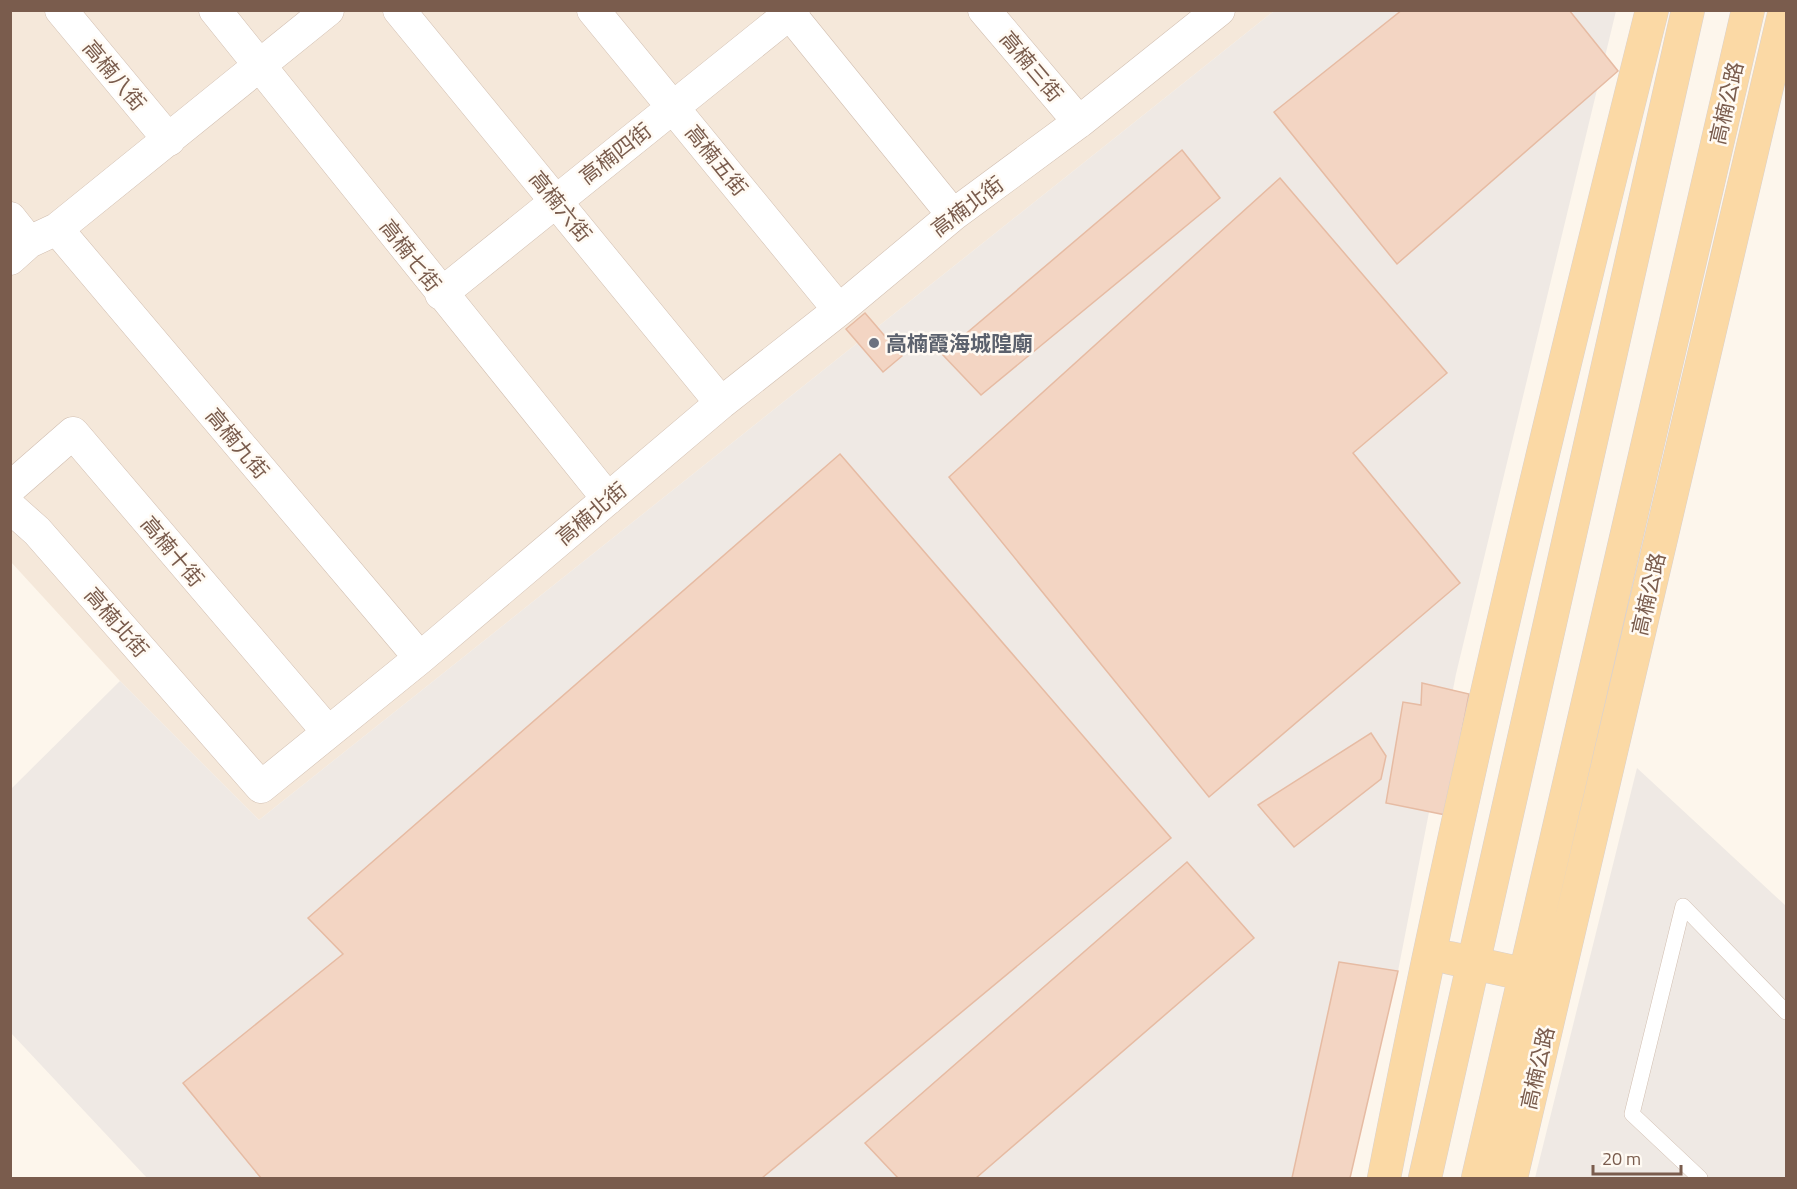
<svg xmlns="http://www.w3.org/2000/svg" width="1797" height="1189" font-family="'Titillium Web','Noto Sans TC',sans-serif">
  <rect width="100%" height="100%" fill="#fdf6ec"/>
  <path fill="#f5e8da" d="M11 11H1274L259 820 120 681 11 562Z"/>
  <path fill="#efe9e4" d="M1274 11H1616L1456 674 1398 971 1350 1178H147L11 1033V789L120 681 259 820Z
    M1637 768 1786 906V1178H1535Z"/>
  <path fill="#f3d5c3" stroke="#e6bba3" stroke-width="1.5" d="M1402 10H1569L1618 71 1397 264 1274 112Z
    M1182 150 1220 198 981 395 942 354Z
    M1280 178 1447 373 1353 453 1460 583 1209 797 949 477Z
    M865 313 902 356 883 372 846 329Z
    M840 454 1171 838 762 1178H261L183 1083 343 954 308 918Z
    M1422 683 1469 694 1446 815 1386 803 1403 702 1421 705Z
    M1371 733 1386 756 1381 779 1294 847 1258 805Z
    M1187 862 1254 938 976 1178H898L865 1143Z
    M1339 962 1398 971 1350 1178H1292Z"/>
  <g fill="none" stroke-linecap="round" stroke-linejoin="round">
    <g stroke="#d1beb0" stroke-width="16">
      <path id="lane" d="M1700 1178 1632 1114 1683 906 1786 1012"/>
    </g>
    <g stroke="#d1beb0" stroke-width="33">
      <path id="street" d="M61 10 169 140
        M215 10 608 499
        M399 10 721 403
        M593 10 839 310
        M984 10 1079 122
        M790 14 953 215
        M10 218 29 242
        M57 229 420 658
        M10 259 29 242 57 229 328 10
        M441 294 794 10
        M10 488 73 433 328 732
        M10 507 37 531 261 787 420 658 721 403 839 310 953 215 1079 122 1219 10"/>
    </g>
    <g stroke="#dad1cd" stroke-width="34">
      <path id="primary" d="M1450 958 1546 979
        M1384 1178C1460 786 1555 398 1652 10
        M1425 1178 1688 10
        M1478 1178 1748 10
        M1511 1178 1785 10"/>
    </g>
    <use href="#lane" stroke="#fff" stroke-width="15"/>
    <use href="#street" stroke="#fff" stroke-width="32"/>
    <use href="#primary" stroke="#fbd9a5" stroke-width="33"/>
  </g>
  <circle fill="#6b7280" stroke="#fffaf3" stroke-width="2" cx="874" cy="343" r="6"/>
  <g text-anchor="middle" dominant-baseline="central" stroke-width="5" stroke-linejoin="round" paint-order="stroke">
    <g font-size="21" fill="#7a5c4d" stroke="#fffaf3">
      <text transform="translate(1032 66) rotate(50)">高楠三街</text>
      <text transform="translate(115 75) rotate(50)">高楠八街</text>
      <text transform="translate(1726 103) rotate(-77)">高楠公路</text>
      <text transform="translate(615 153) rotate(-38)">高楠四街</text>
      <text transform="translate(717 160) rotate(51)">高楠五街</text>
      <text transform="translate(561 206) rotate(51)">高楠六街</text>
      <text transform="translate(967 206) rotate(-37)">高楠北街</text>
      <text transform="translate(411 255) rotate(52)">高楠七街</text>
      <text transform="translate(238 443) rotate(50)">高楠九街</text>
      <text transform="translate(591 513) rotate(-40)">高楠北街</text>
      <text transform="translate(173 551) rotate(50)">高楠十街</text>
      <text transform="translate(1648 594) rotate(-77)">高楠公路</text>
      <text transform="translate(117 622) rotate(49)">高楠北街</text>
      <text transform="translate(1537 1068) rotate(-77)">高楠公路</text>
    </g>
    <g font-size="21" font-weight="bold" fill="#5b616d" stroke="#fffaf3" text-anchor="start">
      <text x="886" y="343">高楠霞海城隍廟</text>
    </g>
  </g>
  <rect width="1797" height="1189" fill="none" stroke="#7a5c4d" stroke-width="24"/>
  <path d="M1593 1165v9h88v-9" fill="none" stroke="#7a5c4d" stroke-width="3"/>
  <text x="1602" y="1165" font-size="18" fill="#7a5c4d" stroke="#fffaf3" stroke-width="4.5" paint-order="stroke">20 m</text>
</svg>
